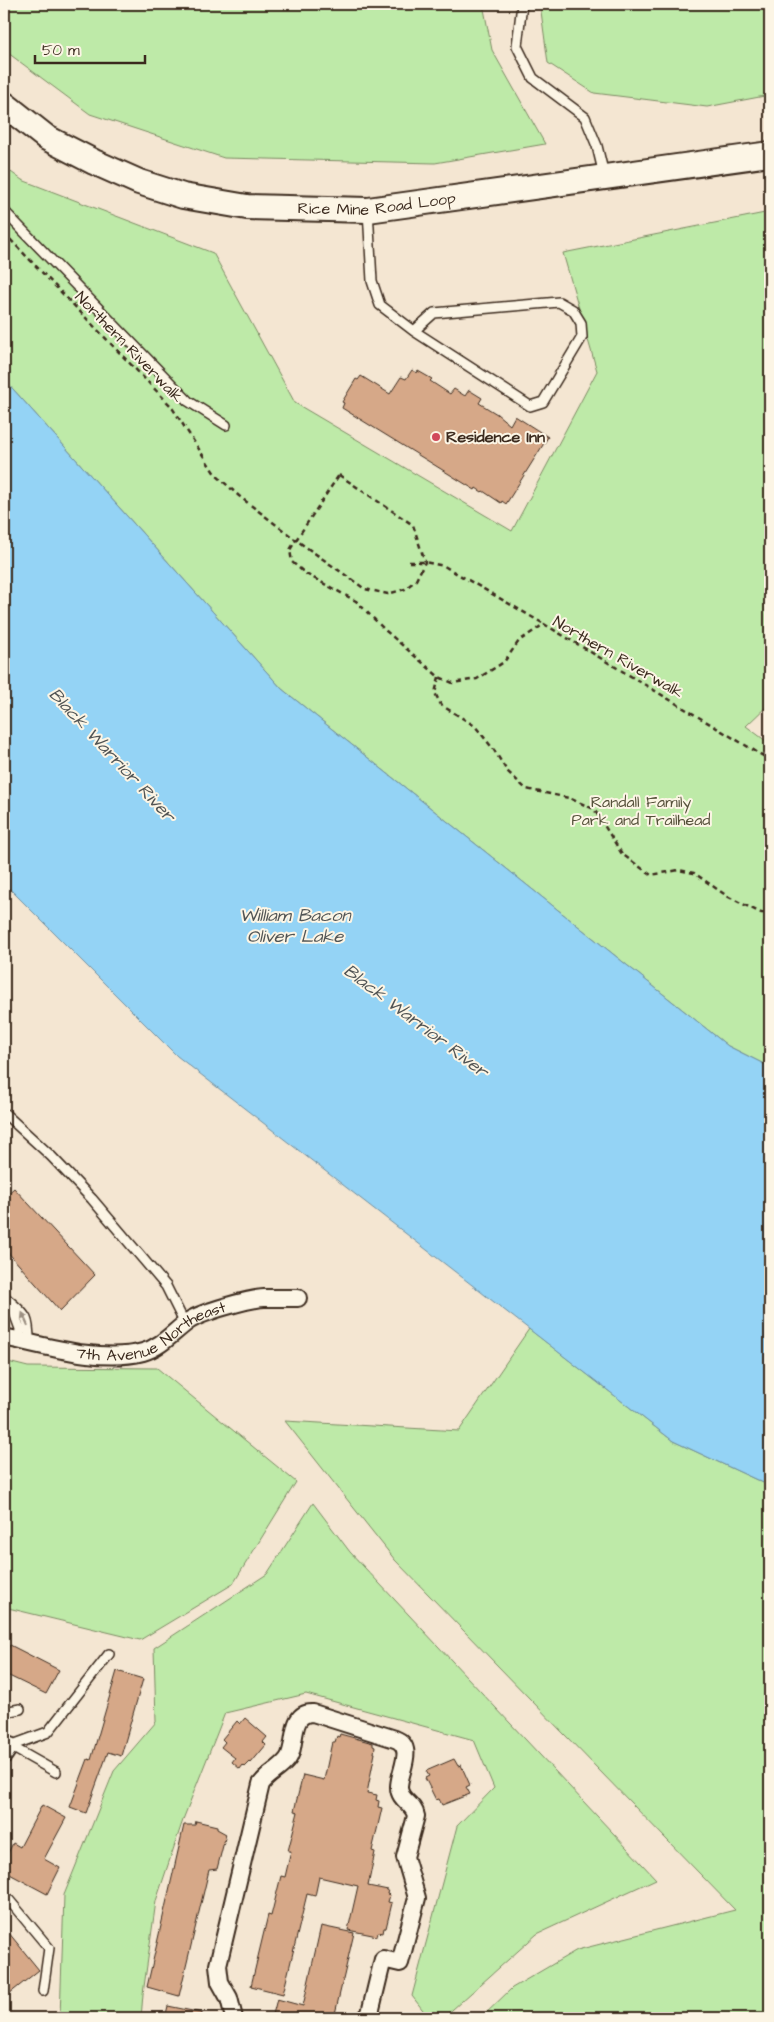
<svg xmlns="http://www.w3.org/2000/svg" width="774" height="2022" font-family="'Architects Daughter',sans-serif">
  <rect width="100%" height="100%" fill="#f4e6d2"/>
  <filter id="ink" filterUnits="userSpaceOnUse"><feTurbulence type="fractalNoise" baseFrequency=".02" numOctaves="2"/><feDisplacementMap in="SourceGraphic" scale="10" xChannelSelector="R" yChannelSelector="G"/><feConvolveMatrix kernelMatrix="1 2 1 2 8 2 1 2 1" color-interpolation-filters="sRGB"/></filter>
  <g filter="url(#ink)">
    <path fill="#beeaa8" stroke="#7c8a63" d="M4 4H483L492 50 545 144 435 163 224 158 90 114 4 50Z
      M540 4H770V95L707 107 594 93 548 63Z
      M4 167 22 180 213 253 295 403 512 531 597 371 563 253 770 212V703L746 726 770 744V1067L728 1046 282 689 4 379Z
      M529 1329 673 1441 770 1486V2018H481L512 1988 577 1950 735 1910 395 1560 285 1421 459 1431Z
      M4 1361 28 1367 157 1368 296 1482 233 1584 140 1640 4 1607Z
      M313 1503 350 1552 656 1879 537 1934 443 2018H429L412 1996 457 1826 494 1788 474 1740 306 1694 225 1713 184 1817 156 1901 143 1994 141 2018H60L64 1895 114 1771 156 1722 154 1648 267 1574Z"/>
    <path fill="#94d3f5" stroke="#708f9f" d="M4 379 282 689 728 1046 770 1067V1486L673 1441 177 1056 4 883Z"/>
    <path fill="#d6a888" stroke="#3b2a1e" d="M412 370 417 373 418 371 432 379 430 381 450 394 454 389 465 396 469 390 482 398 479 403 497 414 510 425 515 416 548 437 506 504 502 501 501 503 483 491 482 492 476 488 475 490 342 408 344 403 342 402 356 379 358 380 361 376 390 394 401 377 406 379Z
      M14 1188 95 1275 60 1311 4 1248V1197Z
      M10 1645 59 1670 46 1694 7 1675 8 1673 4 1671V1656Z
      M117 1671 143 1679 121 1756 108 1752 86 1813 70 1807 88 1759 91 1760Z
      M245 1718 267 1737 263 1742 266 1745 251 1763 250 1762 245 1767 243 1765 240 1769 232 1762 235 1758 221 1747 225 1742 222 1739 237 1721 240 1724Z
      M340 1734 373 1743V1746L375 1747 374 1753H375L367 1793 377 1795 376 1800 379 1801 378 1807 382 1808 372 1851 375 1852 368 1886 388 1890 387 1894 390 1895 388 1902 392 1903 386 1928H384L383 1933 378 1932 377 1936 348 1930 358 1886 319 1877 315 1896 307 1894 283 1994 251 1986 268 1915 271 1916 281 1876 285 1877 291 1851H288L298 1812 294 1811 303 1775 324 1780 332 1742H335L337 1736 339 1737Z
      M454 1759 458 1766 461 1765 470 1785 466 1787 470 1794 442 1805 439 1799 436 1800 425 1778 429 1776 426 1771Z
      M42 1805 66 1818 44 1859 60 1868 47 1894 4 1871V1861L13 1843 20 1847Z
      M196 1821 217 1826V1829L226 1834 217 1869 209 1870 179 1996 147 1987 184 1825H195Z
      M321 1926 354 1933 334 2018H272L277 1999 303 2006Z
      M4 1927 39 1970 4 1998Z
      M168 2006 202 2013V2018H165Z"/>
    <g fill="none" stroke-linecap="round" stroke-linejoin="round">
      <g stroke="#3b2a1e" stroke-width="12">
        <path id="service" d="M522 4 517 46 533 78 585 117 597 146 604 175
          M368 210 372 281 380 305 414 331 530 406 543 402 582 337 581 323 573 310 559 302 434 313 414 331
          M4 211 188 401 226 425
          M4 1113 51 1156 92 1199 166 1286 185 1324
          M4 1296C24 1315 29 1312 29 1342
          M10 1302 20 1329 19 1340
          M4 1712 20 1709
          M4 1736 10 1746 56 1772
          M10 1746 48 1732 109 1654
          M4 1894 49 1948 43 1991"/>
      </g>
      <g stroke="#3b2a1e" stroke-width="20">
        <g id="minor">
          <path id="s1" d="M4 1337C46 1346 101 1363 143 1352 162 1347 175 1330 190 1320 203 1312 248 1299 264 1298 275 1298 287 1298 298 1298"/>
          <path d="M4 1755 10 1746"/>
          <path d="M234 2018 229 1998 220 1982 218 1965 261 1784C269 1773 279 1770 287 1760 298 1747 288 1712 313 1713L395 1739C416 1747 399 1771 399 1787 399 1801 414 1803 416 1816L405 1857 417 1898 400 1963 383 1959 370 2013 366 2018"/>
        </g>
      </g>
      <g stroke="#3b2a1e" stroke-width="28">
        <g id="secondary">
          <path id="s2" d="M4 104 47 138 94 162 139 182 183 196 247 207 368 210 770 154"/>
        </g>
      </g>
      <path stroke="#3b2a1e" stroke-width="2.5" stroke-dasharray="5 4" stroke-linecap="butt" d="M4 233 171 406 215 474 239 496 296 540 290 550 292 562 306 574 356 601 386 631 439 677 453 683 477 679 504 662 519 641 544 624 770 760
        M339 475 413 525 425 562 416 580 405 589 388 594 365 589 296 540Z
        M409 562H425L444 566 544 624
        M439 677 435 693 441 705 475 726 494 750 507 771 526 789 569 798 594 809 622 854 651 875 679 870 694 873 727 896 761 913H770"/>
      <use href="#service" stroke="#fcf5e5" stroke-width="9"/>
      <use href="#minor" stroke="#fcf5e5" stroke-width="16"/>
      <use href="#secondary" stroke="#fcf5e5" stroke-width="24"/>
    </g>
    <defs><path id="oneway-solid" d="M-6-.8H1V-3.2L6.5 0L1 3.2V.8H-6Z" transform="scale(1.25)"/></defs>
    <use fill="#9c9082" href="#oneway-solid" transform="translate(25 1319) rotate(-114)"/>
  </g>
  <circle fill="#d1495b" stroke="#fcf5e5" stroke-width="2" cx="436" cy="437" r="5"/>
  <g text-anchor="middle" dominant-baseline="central" stroke-width="4" stroke-linejoin="round" paint-order="stroke">
    <g font-size="16" fill="#3b2a1e" stroke="#fcf5e5">
      <text stroke="none"><textPath href="#s2" startOffset="398">Rice Mine Road Loop</textPath></text>
      <text transform="translate(129 347) rotate(46)">Northern Riverwalk</text>
      <text transform="translate(618 657) rotate(30)">Northern Riverwalk</text>
      <text stroke="none"><textPath href="#s1" startOffset="155">7th Avenue Northeast</textPath></text>
    </g>
    <g font-size="16" font-weight="bold" fill="#3b2a1e" stroke="#fcf5e5" text-anchor="start">
      <text x="446" y="437">Residence Inn</text>
    </g>
    <g font-size="16" fill="#55503a" stroke="#fcf5e5">
      <text x="641" y="802">Randall Family<tspan x="641" dy="18">Park and Trailhead</tspan></text>
    </g>
    <g font-size="18" font-style="italic" fill="#515454" stroke="#fcf5e5">
      <text transform="translate(112 755) rotate(47)">Black Warrior River</text>
      <text x="295" y="915">William Bacon<tspan x="295" dy="21">Oliver Lake</tspan></text>
      <text transform="translate(416 1021) rotate(37)">Black Warrior River</text>
    </g>
  </g>
  <rect width="774" height="2022" fill="none" stroke="#fcf5e5" stroke-width="20"/>
  <rect x="10" y="10" width="754" height="2002" fill="none" stroke="#3b2a1e" stroke-width="2" filter="url(#ink)"/>
  <path d="M35 55v8h110v-8" fill="none" stroke="#3b2a1e" stroke-width="2.5"/>
  <text x="42" y="55" font-size="15" fill="#3b2a1e" stroke="#fcf5e5" stroke-width="4" paint-order="stroke">50 m</text>
</svg>
